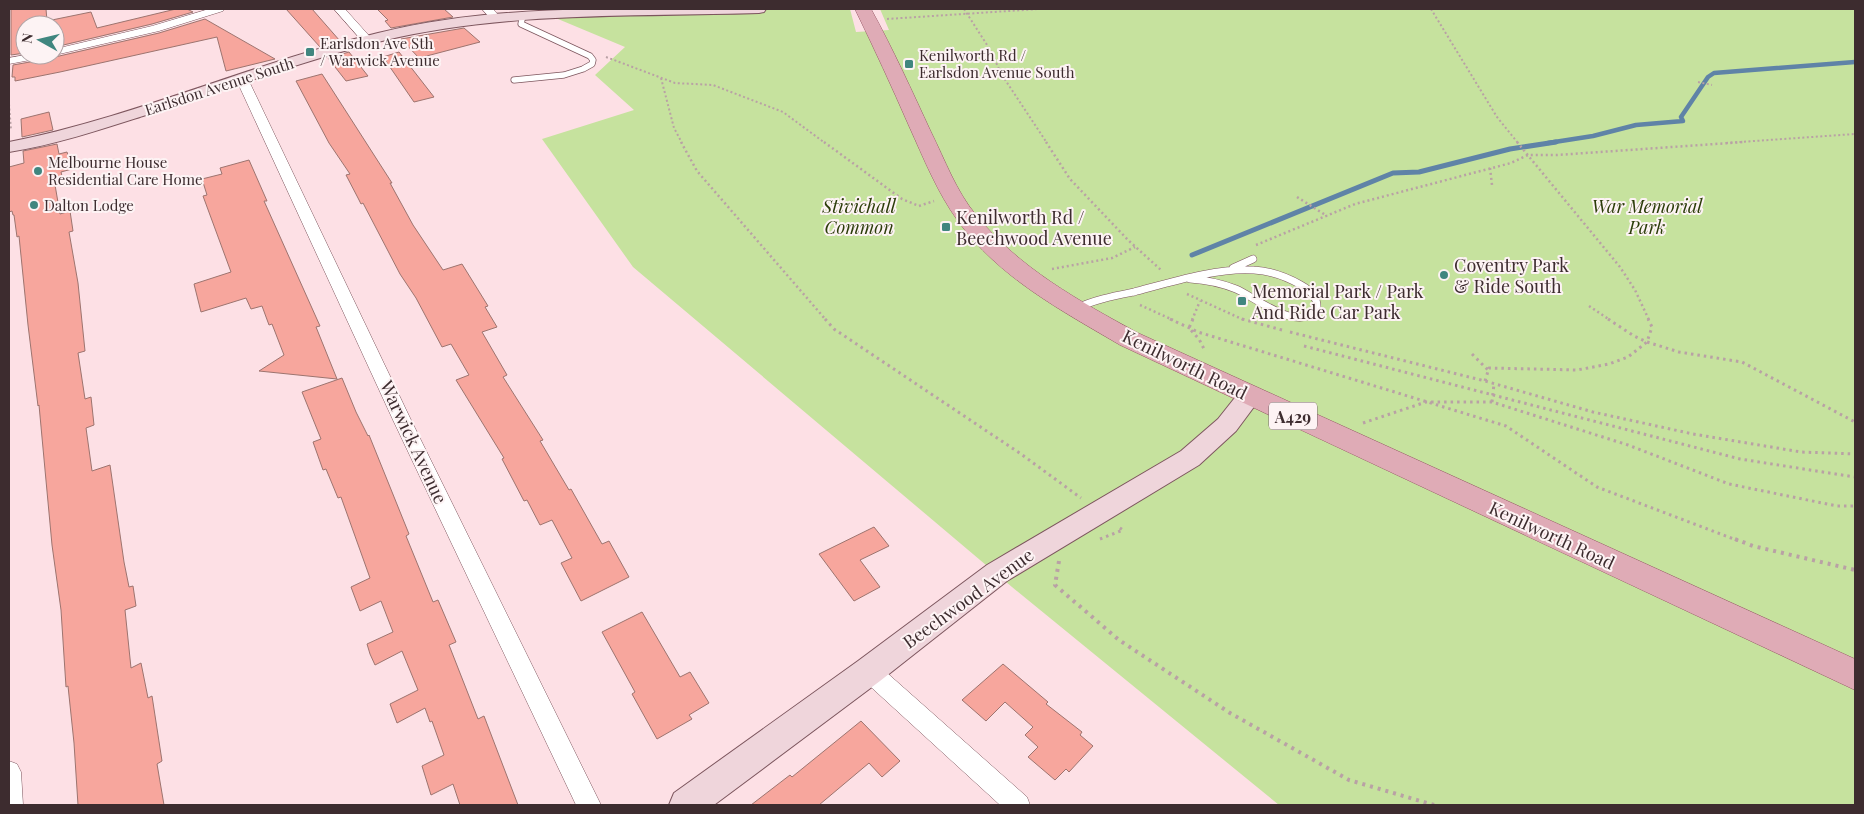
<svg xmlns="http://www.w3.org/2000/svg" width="1864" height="814" font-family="'Playfair Display',serif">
  <rect width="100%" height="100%" fill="#fde0e5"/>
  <path fill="#c6e29e" d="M574 9H850L856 32 889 30 880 9H1855V805H1279L1012 587 633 267 542 139 634 110 595 75 625 47 546 14Z"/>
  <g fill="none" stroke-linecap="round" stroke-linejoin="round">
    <path stroke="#5f83a7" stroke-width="4.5" d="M1548 143 1593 136 1636 125 1683 121 1681 117 1708 77 1714 73 1855 62"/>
    <path stroke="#5f83a7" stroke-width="5" d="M1192 255 1393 173 1419 172 1510 149 1556 142"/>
  </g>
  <path fill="#f7a69d" stroke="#9d746f" d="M11 9H46L47 21 91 12 97 28 176 9H187L193 12 152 24 55 47V25H25V53L11 55Z
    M286 9H312L340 41 320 47Z
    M377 9H444L453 17 391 28 385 21 388 20Z
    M205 19 275 59 226 71 217 37 60 72 15 81V77H12L13 65 41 60 49 55 55 57 159 33Z
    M464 28 480 42 419 58 401 39Z
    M349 52 368 76 346 81 328 58Z
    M399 52 434 97 414 102 383 57Z
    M322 74 392 183H390L413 225 443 270 462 264 488 306 485 307 497 327 482 332 507 375 503 377 543 440 540 441 569 490 571 489 602 544 609 541 629 577 581 601 561 563 572 558 552 520 540 525 527 500 524 501 502 459 504 458 456 380 469 375 451 344 442 347 416 298 400 274 363 203 361 204 358 198 346 175 350 174 329 143 296 81Z
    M49 112 53 130 22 137 21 119Z
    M57 144 59 154 67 152 72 169 61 172 62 176 54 179 60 214 70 211 73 231 69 232 78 283 85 351 78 353 85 399 91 397 94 425 86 428 92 471 110 465 124 562 129 587 133 586 136 606 125 610 131 668 141 663 148 698 152 696 162 761 157 764 164 805H78L74 743 68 686 66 687 61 610 52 545 39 405 38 406 28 325 19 236 17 237 14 215H13L12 211 9 212V167L24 163 23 151Z
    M249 160 267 201H264L320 326 316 327 337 379 259 371 284 355 272 324 269 325 262 306 251 309 246 298 201 312 194 284 231 272 203 196 207 195 202 179 222 174 220 168Z
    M342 378 356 412 368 436 369 435 409 534 406 536 433 602 438 600 456 642 449 645 478 719 484 716 518 805H460L453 784 431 795 422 766 444 755 432 721 430 722 425 708 397 723 390 704 418 690 402 651 375 665 370 654 367 644 393 632 381 601 360 611 351 587 370 578 341 497 338 498 326 469 323 470 313 442 321 439 302 392Z
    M874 527 889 546 860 560 880 587 854 601 819 554Z
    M642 612 680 677 690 672 709 703 689 715 692 719 657 739 632 694 635 692 602 632Z
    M1003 664 1048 702 1046 704 1082 732 1080 735 1093 746 1069 772 1066 769 1055 780 1028 757 1038 747 1025 735 1033 727 1005 702 986 721 962 700Z
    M861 721 900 761 882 777 869 763 819 805H751L790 775 792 777Z"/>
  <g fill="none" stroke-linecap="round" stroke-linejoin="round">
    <g stroke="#7d565e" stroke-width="7">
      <path id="lane-far1" d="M514 80 564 75 583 69 592 64 593 60 590 56 521 24 523 15"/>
    </g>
    <g stroke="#7d565e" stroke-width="8">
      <path id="lane" d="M1233 268 1253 259
        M1075 309C1093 300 1114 296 1134 292 1168 283 1219 267 1254 270 1270 271 1287 277 1301 285 1310 290 1318 298 1317 309 1299 334 1255 297 1236 289 1221 283 1206 280 1190 279"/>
    </g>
    <g stroke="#7d565e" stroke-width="1">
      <path id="street" d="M209 9H224L223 11 159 31 55 55H54L55 49 152 26Z
        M334 9H345L372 39 374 41 372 43H364Z
        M482 9H493L499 16 494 19 490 18Z
        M25 55H47L41 58 9 64V58Z
        M242 75 248 79 411 420 601 805H576L393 420 236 79Z
        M869 661 877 664 1027 797 1030 805H1000L861 678 858 671 861 664Z
        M9 761 17 764 21 772 23 805H9Z"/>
    </g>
    <g stroke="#7d565e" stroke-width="2">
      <path id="secondary" d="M591 9H766L764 12 759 13C633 17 505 11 382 41 301 61 222 91 143 116 99 130 54 145 9 152V142C135 117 253 63 378 33 451 15 517 11 591 9Z
        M1250 388 1259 390 1262 396 1236 431 1199 465 1007 581 880 681 714 805H669L674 793 858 661 987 565 1181 451 1218 419 1241 390Z"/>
    </g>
    <g stroke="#985a68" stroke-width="1">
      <path id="primary" d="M855 9H871C893 49 912 91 931 132 945 160 956 191 976 215 1019 268 1079 301 1138 333L1855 659V690L1120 345C1062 311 998 277 958 221 937 192 924 159 909 126 892 87 874 48 855 9Z"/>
    </g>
    <path stroke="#b9a1a5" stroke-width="2" stroke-dasharray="2 2.5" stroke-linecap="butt" d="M964 9 989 48 1002 75 1047 143
      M1431 9 1497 117 1518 143
      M887 19 1039 9
      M606 57 675 83 713 85 783 112 825 143
      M661 78 674 128 682 143
      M1698 82 1712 85
      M9 104 11 130
      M1726 143 1855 134"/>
    <path stroke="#b9a1a5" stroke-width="2.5" stroke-dasharray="2 3" stroke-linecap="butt" d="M681 142 697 171 826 320
      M824 142 902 199 919 206 934 201
      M1046 142 1070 179 1128 240 1161 270
      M1517 142 1620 267 1635 290 1649 320
      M1490 168 1492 185
      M1297 197 1327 216
      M1256 245 1355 204 1511 163 1528 155H1557L1744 142
      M1052 269 1112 258 1135 247
      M1187 294 1244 320
      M1140 305 1173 320
      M1589 306 1610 320
      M1192 320 1200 301"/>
    <path stroke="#b9a1a5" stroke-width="3" stroke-dasharray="2.5 4" stroke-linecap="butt" d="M825 319 834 329 1021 454 1081 498
      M1170 319 1198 332 1506 426 1597 487 1739 541
      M1193 319 1189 328 1199 339 1205 351
      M1242 319 1282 330
      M1608 319 1634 336 1647 342 1679 352 1742 362 1855 422
      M1290 332 1485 381 1593 412 1693 434 1801 452 1855 454
      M1304 346 1740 459 1855 477
      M1472 354 1488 370
      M1485 381 1489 368 1577 370 1609 364 1628 357 1647 342 1652 327 1648 319
      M1492 402 1494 384
      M1363 423 1426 402H1492L1628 445 1729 484 1837 506H1855
      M1100 539 1123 530 1117 526"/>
    <path stroke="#b9a1a5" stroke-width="4" stroke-dasharray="3 5" stroke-linecap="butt" d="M1735 539 1753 546 1855 570
      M1059 561 1055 585 1119 640 1230 713 1349 780 1434 805"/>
    <use href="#lane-far1" stroke="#fff" stroke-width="5.5"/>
    <use href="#lane" stroke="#fff" stroke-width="7"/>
    <use href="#street" fill="#fff" fill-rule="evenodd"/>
    <use href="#secondary" fill="#efd5db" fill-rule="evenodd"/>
    <use href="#primary" fill="#dfabb6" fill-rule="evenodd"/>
  </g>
  <g fill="#40867f" stroke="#fdf3f4" stroke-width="2">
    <rect x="305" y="47" width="10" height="10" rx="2.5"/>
    <rect x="904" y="59" width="10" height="10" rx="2.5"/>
    <circle cx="38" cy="171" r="5"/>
    <circle cx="34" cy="205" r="5"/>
    <rect x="941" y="222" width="10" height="10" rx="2.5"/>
    <circle cx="1444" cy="275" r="5"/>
    <rect x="1237" y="296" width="10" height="10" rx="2.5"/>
  </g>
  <g text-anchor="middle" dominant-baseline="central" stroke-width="4" stroke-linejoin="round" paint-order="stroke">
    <g font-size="15" fill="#3d2c2f" stroke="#fdf3f4" text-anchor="start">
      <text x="320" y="43">Earlsdon Ave Sth<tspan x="320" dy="17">/ Warwick Avenue</tspan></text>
      <text x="919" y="55">Kenilworth Rd /<tspan x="919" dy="17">Earlsdon Avenue South</tspan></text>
      <text x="48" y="162">Melbourne House<tspan x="48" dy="17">Residential Care Home</tspan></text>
      <text x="44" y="205">Dalton Lodge</text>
    </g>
    <g font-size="15" fill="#3d2c2f" stroke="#fdf3f4">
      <text transform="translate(219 86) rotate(-18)">Earlsdon Avenue South</text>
    </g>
    <rect fill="#fdf3f4" stroke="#77686a" stroke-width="1" x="1269" y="402.5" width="48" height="27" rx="4"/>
    <g font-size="16" font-weight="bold" fill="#3d2c2f">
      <text x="1293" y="416">A429</text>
    </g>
    <g font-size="18" font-style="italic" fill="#2b3c09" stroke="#fdf3f4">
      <text x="859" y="206">Stivichall<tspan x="859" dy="21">Common</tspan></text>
      <text x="1647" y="206">War Memorial<tspan x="1647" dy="21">Park</tspan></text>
    </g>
    <g font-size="18" fill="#3d2c2f" stroke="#fdf3f4" text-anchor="start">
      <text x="956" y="217">Kenilworth Rd /<tspan x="956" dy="21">Beechwood Avenue</tspan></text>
      <text x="1454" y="265">Coventry Park<tspan x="1454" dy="21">&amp; Ride South</tspan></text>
      <text x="1252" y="291">Memorial Park / Park<tspan x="1252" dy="21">And Ride Car Park</tspan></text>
    </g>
    <g font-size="18" fill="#3d2c2f" stroke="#fdf3f4">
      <text transform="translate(1185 364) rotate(26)">Kenilworth Road</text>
      <text transform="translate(414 442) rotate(65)">Warwick Avenue</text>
      <text transform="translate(1552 535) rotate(25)">Kenilworth Road</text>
      <text transform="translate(968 598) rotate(-36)">Beechwood Avenue</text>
    </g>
  </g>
  <rect width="1864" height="814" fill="none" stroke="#3d2c2f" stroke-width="20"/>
  <g transform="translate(40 40) rotate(278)"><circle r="24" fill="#fdf3f4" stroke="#b0a3a5"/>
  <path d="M0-4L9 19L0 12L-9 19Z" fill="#40867f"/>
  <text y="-8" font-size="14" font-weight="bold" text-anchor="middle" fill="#3d2c2f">N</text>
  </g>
</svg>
